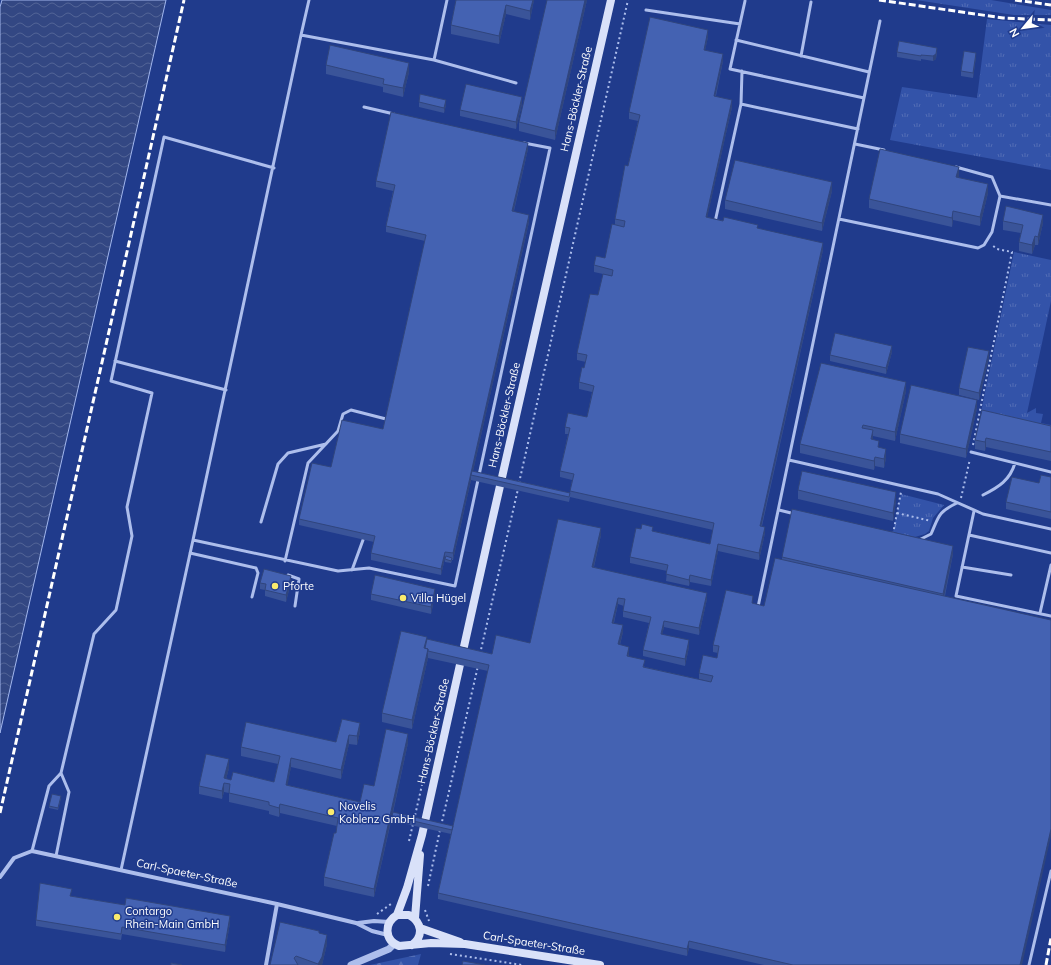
<svg xmlns="http://www.w3.org/2000/svg" width="1051" height="965" font-family="Mulish,sans-serif">
  <defs>
    <pattern id="grass-tufts" width="24" height="20" patternUnits="userSpaceOnUse"><rect width="24" height="20" fill="#3353a9"/><path d="M3 7l-1-3M5 7V3M7 7l1-3M15 17l-1-3M17 17v-4M19 17l1-3" fill="none" stroke="#526db6"/></pattern>
    <pattern id="forest-firs" width="22" height="20" patternUnits="userSpaceOnUse"><rect width="22" height="20" fill="#3353a9"/><path d="M5 1l3.5 6h-7zM16 11l3.5 6h-7z" fill="#526db6"/></pattern>
    <pattern id="water-waves" width="16" height="10" patternUnits="userSpaceOnUse"><rect width="16" height="10" fill="#334783"/><path d="M0 5q4-4 8 0t8 0" fill="none" stroke="#526396"/></pattern>
  </defs>
  <rect width="100%" height="100%" fill="#203b8c"/>
  <path fill="url(#grass-tufts)" d="M916 0H991L1051 10V15H1014Z
    M987 19 1051 25V170L890 140 902 87 977 98Z
    M1014 252 1051 260V301L1027 413 1036 408V413L1043 414 1041 423 1051 425V430L983 414 981 412Z
    M901 494 944 505 933 518 929 531 925 534 915 537 893 532Z"/>
  <path fill="url(#forest-firs)" d="M421 954 418 965H370Z"/>
  <path fill="url(#water-waves)" stroke="#a1b6ed" d="M2 0H166L0 733V7Z"/>
  <g fill="none" stroke-linecap="round" stroke-linejoin="round">
    <path stroke="#adbeec" stroke-width="2" stroke-dasharray="2 3" stroke-linecap="butt" d="M973 445 1012 252 997 249 992 245
      M519 483 628 0
      M961 498 970 459
      M897 513 931 521
      M893 534 901 492
      M480 654 518 489
      M414 820 422 785
      M441 826 478 666
      M409 841 413 824
      M428 886 440 830
      M425 910 429 921
      M377 914 391 904
      M450 954 522 965"/>
    <path stroke="#adbeec" stroke-width="3" d="M309 0 301 35 434 60 447 0
      M745 1 730 69 864 98
      M646 10 740 24
      M736 40 869 72
      M801 56 811 2
      M434 60 516 83
      M741 104 858 129
      M364 107 394 114
      M855 144 884 150
      M1000 196 1051 205
      M839 219 978 248 984 245 992 232 1000 196 992 177 956 167
      M715 222 741 104 742 71
      M115 361 226 390
      M971 452 1051 472
      M789 460 938 494 983 514 1051 529
      M983 495C999 487 1010 480 1015 463
      M779 510 795 514
      M974 511 956 596 1051 616
      M261 522 278 464 288 453 326 444
      M969 535 1051 553
      M193 540 301 35
      M919 540 931 534C939 516 938 512 957 503
      M190 553 256 568 258 573 252 597
      M285 561 308 463 338 431 343 414 351 410 386 419
      M962 567 1011 575
      M352 570 363 540
      M288 575 299 579 295 606
      M758 607 880 21
      M1040 613 1051 565
      M32 851 49 786 61 773 94 634 116 610 132 536 127 507 152 393 111 381 164 137 274 168
      M56 856 69 792 61 773
      M121 870 193 540 338 571 369 568 455 586 550 148 524 143
      M1029 965 1051 871"/>
    <path stroke="#adbeec" stroke-width="4" d="M0 877 14 858 32 851 277 904 356 923 372 931 388 935
      M358 923 374 921 389 922
      M266 965 277 904"/>
    <path stroke="#adbeec" stroke-width="7" d="M351 965 389 949 394 944"/>
    <path stroke="#d9e1f9" stroke-width="8" d="M397 915 407 888 422 835 492 521 611 0
      M415 918 420 855
      M420 928 460 942
      M412 945C424 936 422 922 409 915H397C384 923 384 940 399 946L431 943 465 944 600 965"/>
    <path stroke="#fff" stroke-width="3" stroke-dasharray="7 3" stroke-linecap="butt" d="M879 0 1003 18 1051 20
      M1015 0 1051 5
      M0 813 184 0
      M1046 965 1051 938"/>
  </g>
  <path fill="#3a5499" d="M456 0H534L530 20 506 14 499 44 451 34V25Z
    M587 0 555 140 519 131V122Z
    M708 37 705 50 723 61 716 96 732 107 707 217 758 228 823 250 762 526 765 533 759 560 718 551 711 586 690 582 689 586 666 581 667 571 630 563V557L653 531 710 544 713 530 570 497 569 502 471 480 453 560H452L451 563 445 562V558L441 575 371 560V553L374 542 299 525V519L331 467 383 429 425 241 386 232V226L393 191 376 187V181L528 149 514 211 529 222 473 471 570 493 572 480 560 477V471L568 434H565V427L587 417 592 392 579 389V382L584 368 586 362 577 360V353L598 295 612 276 594 272V265L605 258 615 225V219L628 166 638 121 629 119V112Z
    M897 52H937L936 59 933 61 921 59V61L897 57Z
    M976 57 973 78 961 76V71Z
    M326 65 409 72 403 97 383 92V87L326 74Z
    M419 102 446 105 444 113 419 107Z
    M522 104 516 129 460 116V110Z
    M959 176 958 177 988 193 980 226 953 220 952 227 869 208V199Z
    M832 191 822 231 725 209V200Z
    M1003 221 1043 223 1038 245H1035L1032 254 1019 251V242L1021 233 1003 230Z
    M892 352 886 374 830 361V355Z
    M989 358 979 400 959 395V388Z
    M906 391 895 441 873 436 872 439 886 458 884 468 875 466 874 470 800 453V444Z
    M977 408 966 458 900 443V434Z
    M1051 426V461L986 447 985 451 975 449V440Z
    M1051 477V519L1006 509V502L1039 483Z
    M798 490 896 501 893 521 798 499Z
    M601 535 594 567 707 599 699 635 664 627 662 634 689 647 685 666 643 656V650L649 623 623 617V611L624 606 618 604 614 623 623 632 620 645 629 654V656L645 667 711 682 699 679V673L717 658 718 653 713 652V645L753 604 764 606 782 559V557L953 554 945 596 1022 965H764L689 948 687 956 438 899V893L451 834 392 821V817L374 897 324 886V877L336 833 337 826 280 813 279 817 269 814V811L229 802V793L224 792 222 799 199 794V786L229 768 226 779 231 780 274 782 278 764 241 756V747L336 742 342 719 360 732 357 745 349 744 341 779 291 767 287 785 360 802 374 786 408 743 393 813 453 826 488 671 428 658 412 729 382 722V713L427 639 492 654 530 643Z
    M291 582 286 602 265 596V590L260 589V583Z
    M371 594 435 595 431 614 371 600Z
    M61 798 58 810 49 808V806Z
    M71 896 230 923 225 952 122 934 121 940 36 926V920Z
    M319 933 327 944 322 965H270Z"/>
  <path fill="#30457d" d="M533 0H534L530 20V11Z
    M585 0H587L555 140V131Z
    M506 5V14L499 44V36Z
    M708 30V37L704 56V50Z
    M937 48 936 59 933 61V56Z
    M976 53V57L973 78V73Z
    M723 54V61L714 102V96Z
    M409 63V72L403 97V88Z
    M522 97V104L516 129V122Z
    M446 100V105L444 113V108Z
    M732 100V107L706 223V217Z
    M528 143V149L512 218V211Z
    M959 167V176L956 186V177Z
    M832 182V191L822 231V223Z
    M988 184V193L980 226V217Z
    M953 211V220L952 227V218Z
    M529 215V222L472 476 471 475V480L453 560V553Z
    M1043 215V223L1038 245V237Z
    M1035 236V245L1032 254V245Z
    M823 243V250L760 532V526Z
    M892 346V352L886 374V368Z
    M989 351V358L979 400V393Z
    M906 382V391L895 441V432Z
    M977 400V408L966 458V449Z
    M873 430V439H871Z
    M986 438V447L985 451V442Z
    M886 449V458L884 468V459Z
    M875 457V466L874 470V461Z
    M896 492V501L893 521V513Z
    M765 527V533L759 560V553Z
    M601 528V535L592 574V567Z
    M718 544V551L711 586V580Z
    M953 546V554L943 602V594Z
    M445 552V558L441 575V569Z
    M690 575V582L689 586V580Z
    M291 576V582L286 602V595Z
    M435 589V595L431 614V607Z
    M707 593V599L699 635V628Z
    M618 598V604L612 629V623Z
    M664 621V627L661 641V634Z
    M623 625V632L618 651V644Z
    M689 640V647L685 666V659Z
    M629 647V654L627 662V656Z
    M428 649V658L412 729V720Z
    M360 723V732L357 745V736Z
    M408 734V743L374 897V889Z
    M349 735V744L341 779V770Z
    M291 758V767L286 794V785Z
    M229 759V768L225 783 224 778Z
    M224 783V792L222 799V791Z
    M280 804V813L279 817V808Z
    M1051 829V836L1022 965H1020Z
    M230 916V923L225 952V945Z
    M327 935V944L322 965H318Z
    M689 941V948L687 956V949Z"/>
  <path fill="#4462b2" stroke="#30457d" d="M456 0H533L530 11 506 5 499 36 451 25Z
    M547 0H585L555 131 519 122Z
    M650 17 708 30 704 50 723 54 714 96 732 100 706 217 723 221 724 217 758 225 757 228 823 243 760 526 765 527 759 553 718 544 711 580 690 575 689 580 666 574 668 565 630 557 636 528 641 529 642 524 653 527 652 531 710 544 714 523 570 491 574 474 560 471 570 428 565 427 568 413 587 417 594 386 579 382 582 367 584 368 587 355 577 353 590 294 598 295 603 274 612 276 613 270 594 265 596 256 605 258 612 224 624 227 625 221 615 219 625 165 628 166 640 115 629 112Z
    M899 41 937 48 936 54 933 56 921 55V56L897 52Z
    M330 45 409 63 403 88 383 84 384 79 326 65Z
    M964 51 976 53 973 73 961 71Z
    M466 84 522 97 516 122 460 110Z
    M420 94 446 100 444 108 419 102Z
    M391 112 528 143 512 211 529 215 453 553 445 552 441 569 371 553 375 536 299 519 312 463 331 467 342 420 383 429 426 235 386 226 395 185 376 181Z
    M880 149 959 167 956 177 988 184 980 217 953 211 952 218 869 199Z
    M735 160 832 182 822 223 725 200Z
    M1006 206 1043 215 1038 237 1035 236 1032 245 1019 242 1023 225 1003 221Z
    M835 333 892 346 886 368 830 355Z
    M968 347 989 351 979 393 959 388Z
    M821 363 906 382 895 432 863 425 862 428 873 430 871 439 879 441 878 447 886 449 884 459 875 457 874 461 800 444Z
    M911 385 977 400 966 449 900 434Z
    M982 410 1051 426V452L986 438 985 442 975 440Z
    M472 471 570 493 569 497 471 475Z
    M802 471 896 492 893 513 798 490Z
    M1041 475 1051 477V512L1006 502 1012 477 1039 483Z
    M792 509 953 546 943 594 782 557Z
    M558 519 601 528 592 567 707 593 699 628 664 621 661 634 689 640 685 659 643 650 651 617 623 611 625 599 618 598 612 623 623 625 618 644 629 647 627 656 645 660 643 667 711 682 713 676 699 673 703 655 717 658 719 646 713 645 726 590 753 596 752 603 764 606 775 558 1051 620V829L1020 965H793L689 941 687 949 438 893 489 665 428 651V649L425 648 427 639 492 654 496 635 530 643Z
    M446 556 452 558 451 561 445 559Z
    M264 569 291 576 286 595 265 590 266 584 260 583Z
    M375 575 435 589 431 607 371 594Z
    M401 631 427 637 424 648 428 649 412 720 382 713Z
    M342 719 360 723 357 736 349 735 341 770 291 758 286 785 360 802 364 784 374 786 386 729 408 734 374 889 324 877 334 833H336L338 818 280 804 279 808 269 805V802L229 793 230 784 224 783 222 791 199 786 206 754 229 759 224 778 231 780 233 772 274 782 280 756 241 747 246 722 336 742Z
    M52 794 61 796 58 808 49 806Z
    M393 812 453 826 452 830 392 816Z
    M40 883 72 889 70 896 125 905 126 898 230 916 225 945 122 927 121 934 36 920Z
    M280 922 319 931V933L327 935 322 957 318 964 296 956 294 958 298 965H270Z
    M463 961 485 965H462Z
    M171 963 182 965H171Z"/>
  <g fill="#f9ea6d" stroke="#203b8c" stroke-width="1.5">
    <circle cx="275" cy="586" r="4"/>
    <circle cx="403" cy="598" r="4"/>
    <circle cx="331" cy="812" r="4"/>
    <circle cx="117" cy="917" r="4"/>
  </g>
  <g text-anchor="middle" dominant-baseline="central" stroke-width="3" stroke-linejoin="round" paint-order="stroke">
    <g font-size="11" fill="#fff" stroke="#203b8c">
      <text transform="translate(576 99) rotate(-77)">Hans-Böckler-Straße</text>
      <text transform="translate(504 415) rotate(-77)">Hans-Böckler-Straße</text>
      <text transform="translate(433 731) rotate(-77)">Hans-Böckler-Straße</text>
      <text transform="translate(187 873) rotate(12)">Carl-Spaeter-Straße</text>
      <text transform="translate(534 943) rotate(9)">Carl-Spaeter-Straße</text>
    </g>
    <g font-size="11" fill="#fff" stroke="#203b8c" text-anchor="start">
      <text x="283" y="586">Pforte</text>
      <text x="411" y="598">Villa Hügel</text>
      <text x="339" y="806">Novelis<tspan x="339" dy="13">Koblenz GmbH</tspan></text>
      <text x="125" y="911">Contargo<tspan x="125" dy="13">Rhein-Main GmbH</tspan></text>
    </g>
  </g>
  <g transform="translate(1023 28) rotate(241)" stroke="#203b8c" stroke-width="3" paint-order="stroke">
  <path d="M0-3L7 15L0 10L-7 15Z" fill="#ffffff"/>
  <text y="-6" font-size="11" font-weight="bold" text-anchor="middle" fill="#ffffff">N</text>
  </g>
</svg>
